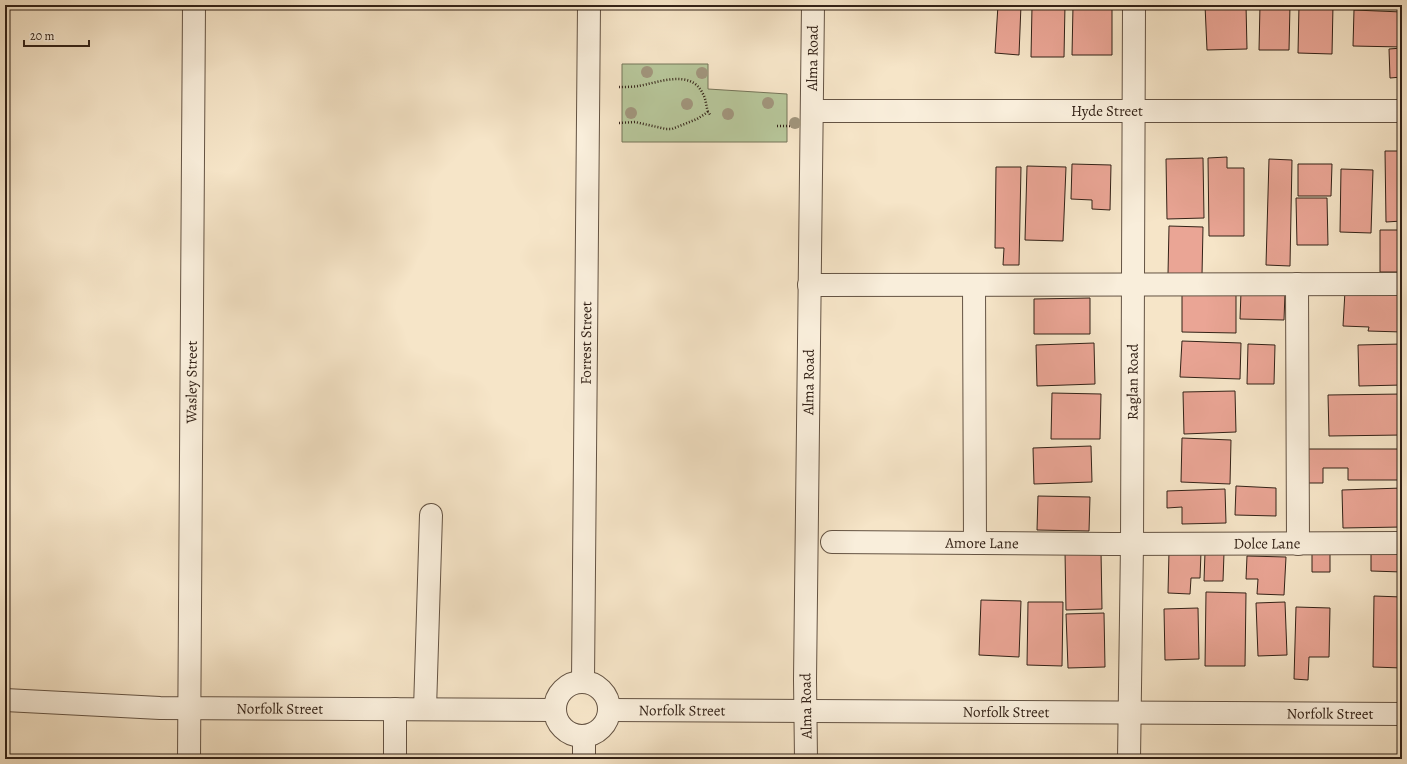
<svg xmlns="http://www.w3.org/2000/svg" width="1407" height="764" font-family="Alegreya,serif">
  <rect width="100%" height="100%" fill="#f6e5c8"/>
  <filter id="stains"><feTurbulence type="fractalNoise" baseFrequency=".005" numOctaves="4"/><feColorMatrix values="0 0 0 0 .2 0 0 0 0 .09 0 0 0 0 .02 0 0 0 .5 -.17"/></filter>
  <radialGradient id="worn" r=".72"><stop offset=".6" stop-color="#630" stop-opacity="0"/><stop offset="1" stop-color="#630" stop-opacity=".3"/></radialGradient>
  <path fill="#b7c69a" stroke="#757458" d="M622 64H708V89L787 94V142H622Z"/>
  <path fill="#eaa595" stroke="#332217" d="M998 5H1021L1019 55 995 53Z
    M1053 5H1065L1064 57H1031L1032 7H1053Z
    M1205 5H1246L1247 49 1207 50Z
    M1260 5H1290L1289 50H1259Z
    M1299 5H1333L1332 54 1298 53Z
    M1073 6 1112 7V55H1072Z
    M1354 10 1402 12V47L1353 46Z
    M1402 48V77L1390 78 1389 49Z
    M1385 151H1402V221L1386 222Z
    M1227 157V168H1244V236H1209L1208 158Z
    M1203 158 1204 218 1167 219 1166 159Z
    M1269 159 1292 160 1290 266 1266 265Z
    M1072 164 1111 165 1110 210 1092 209V200L1071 199Z
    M1298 164H1332L1331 196H1298Z
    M1027 166 1066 167 1063 241 1025 240Z
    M996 167H1021L1019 265H1003L1004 248H995Z
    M1341 169 1373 170 1371 233 1340 232Z
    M1296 198H1327L1328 245H1297Z
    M1169 226 1203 227 1202 275 1168 274Z
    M1380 230H1402V272H1380Z
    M1182 290 1236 291V333L1182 332Z
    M1345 291 1402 293V332L1368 331 1369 327 1343 326Z
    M1241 292 1285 293 1284 320 1240 319Z
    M1090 298V334H1034V299Z
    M1182 341 1241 343 1240 379 1180 377Z
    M1094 343 1095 384 1037 386 1036 345Z
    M1248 344 1275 345 1274 384H1247Z
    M1402 344V385L1359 386 1358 345Z
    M1235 391 1236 432 1184 434 1183 392Z
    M1052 393 1101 394 1100 439H1051Z
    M1402 394V435L1329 436 1328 395Z
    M1182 438 1231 440 1230 484 1181 482Z
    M1091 446 1092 482 1034 484 1033 448Z
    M1304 449H1402V480H1348V468H1323V483H1304Z
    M1236 486 1276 488V516L1235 515Z
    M1402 488V527L1343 528 1342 490Z
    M1225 489 1226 523 1182 524V507L1167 508V491Z
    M1038 496 1090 497 1089 531 1037 530Z
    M1371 550H1402V572L1371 571Z
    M1101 551 1102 609 1066 610 1065 552Z
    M1169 551 1201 552 1200 578H1191L1190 594 1168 593Z
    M1205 552 1224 553 1223 581H1204Z
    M1312 552H1330V572H1312Z
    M1247 556 1286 557 1284 595 1257 594 1258 579H1246Z
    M1206 592 1246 593 1245 666H1205Z
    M1374 596 1402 597V668L1373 667Z
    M981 600 1021 601 1019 657 979 655Z
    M1028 602H1063L1062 666 1027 665Z
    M1285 602 1287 655 1258 656 1256 603Z
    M1296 607 1330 608 1329 657H1309L1308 680 1294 679Z
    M1198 608 1199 659 1165 660 1164 609Z
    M1104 613 1105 667 1068 668 1066 614Z"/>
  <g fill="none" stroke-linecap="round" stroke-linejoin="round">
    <g stroke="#645343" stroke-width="24">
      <g id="minor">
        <path id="s1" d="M812 111H1402"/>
        <path d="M1297 284 1298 544"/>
        <path d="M809 285 1402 284"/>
        <path d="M974 285 975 543"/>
        <path id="s2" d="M832 542 1113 544 1402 543"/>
        <path id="s3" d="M583 681 589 5"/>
        <circle cx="582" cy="709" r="27"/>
        <path id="s4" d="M5 700 160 708 554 710"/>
        <path d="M425 709 431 515"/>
        <path id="s5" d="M609 710 1402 714"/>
        <path id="s6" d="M189 759 194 5"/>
        <path d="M395 759V709"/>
        <path d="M584 759V736"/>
        <path id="s7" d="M806 759 805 680 813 5"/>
        <path id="s8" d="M1129 759 1132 544 1134 5"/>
      </g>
    </g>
    <path stroke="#332217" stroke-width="2.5" stroke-dasharray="1 2" stroke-linecap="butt" d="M619 87C625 87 632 87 638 86 658 83 691 68 703 94 706 99 706 106 708 112
      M619 123 635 122 666 129H672L697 119 708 112 711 116
      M777 126H790"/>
    <use href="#minor" stroke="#f9eedb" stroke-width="22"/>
  </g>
  <g fill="#a1957c">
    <circle cx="647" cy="72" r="6"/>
    <circle cx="702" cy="73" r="6"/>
    <circle cx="768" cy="103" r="6"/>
    <circle cx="687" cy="104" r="6"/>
    <circle cx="631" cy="113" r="6"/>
    <circle cx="728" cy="114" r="6"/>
    <circle cx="795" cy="123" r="6"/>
  </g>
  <g text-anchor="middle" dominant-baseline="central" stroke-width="3" stroke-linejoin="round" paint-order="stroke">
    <g font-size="15" fill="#332217" stroke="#f9eedb">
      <text stroke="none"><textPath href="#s7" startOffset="701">Alma Road</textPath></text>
      <text stroke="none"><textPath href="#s1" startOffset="295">Hyde Street</textPath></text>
      <text stroke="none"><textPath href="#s3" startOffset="338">Forrest Street</textPath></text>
      <text stroke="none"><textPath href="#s6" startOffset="377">Wasley Street</textPath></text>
      <text stroke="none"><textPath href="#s7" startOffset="377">Alma Road</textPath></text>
      <text stroke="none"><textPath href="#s8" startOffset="377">Raglan Road</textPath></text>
      <text stroke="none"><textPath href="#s2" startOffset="150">Amore Lane</textPath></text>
      <text stroke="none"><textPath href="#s2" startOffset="435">Dolce Lane</textPath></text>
      <text transform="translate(806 706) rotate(-91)">Alma Road</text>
      <text stroke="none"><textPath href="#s4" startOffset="275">Norfolk Street</textPath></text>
      <text stroke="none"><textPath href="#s5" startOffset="73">Norfolk Street</textPath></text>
      <text stroke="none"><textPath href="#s5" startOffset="397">Norfolk Street</textPath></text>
      <text stroke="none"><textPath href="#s5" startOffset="721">Norfolk Street</textPath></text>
    </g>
  </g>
  <rect width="1407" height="764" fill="none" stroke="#f6e5c8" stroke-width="20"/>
  <rect x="6" y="6" width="1395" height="752" fill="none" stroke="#332217" stroke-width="2"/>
  <rect x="10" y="10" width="1387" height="744" fill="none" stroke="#332217"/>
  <path d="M24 40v6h65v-6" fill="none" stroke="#332217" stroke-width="2"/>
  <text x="30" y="40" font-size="12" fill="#332217" stroke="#f9eedb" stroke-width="3" paint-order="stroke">20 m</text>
  <rect width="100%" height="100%" filter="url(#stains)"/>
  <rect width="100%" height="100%" fill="url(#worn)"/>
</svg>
